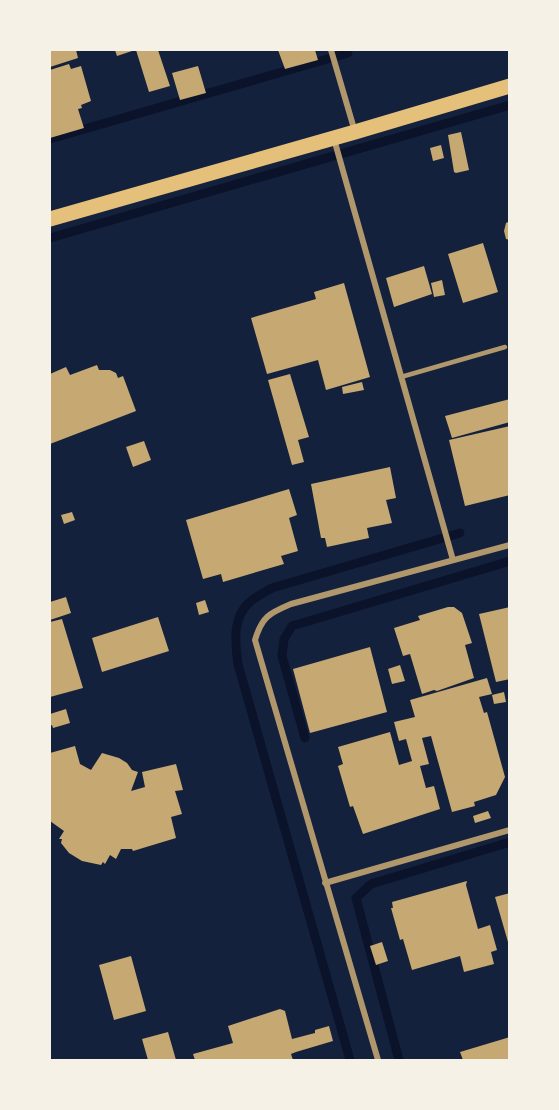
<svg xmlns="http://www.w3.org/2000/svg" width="559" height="1110" font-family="'Source Serif 4',serif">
  <rect width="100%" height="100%" fill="#14213d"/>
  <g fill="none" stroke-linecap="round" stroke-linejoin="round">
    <path stroke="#0b132b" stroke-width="9" d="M50 139 348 53
      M50 238 510 105
      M305 738 282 656 284 639 292 626 510 561
      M350 1060 238 664C235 643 232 616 251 601 257 596 265 592 272 588L460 533
      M399 1060 356 898 371 884 510 842"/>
  </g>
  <path fill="#c6a872" d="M50 50H76L78 58 50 67Z
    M115 50H135L117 56Z
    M136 50H158L170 86 149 92Z
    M278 50H315L318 60 285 69Z
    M69 64 71 69 81 66 91 101 81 105 82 108 78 109 84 128 50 138V70Z
    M198 66 206 93 180 100 172 73Z
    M461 132 469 170 456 173 454 172 448 135Z
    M441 145 444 158 433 161 430 148Z
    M510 221V240L506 239 504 231 506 223Z
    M483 243 498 292 463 303 448 254Z
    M424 266 432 294 394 307 386 278Z
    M442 280 445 295 434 297 431 283Z
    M344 283 370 377 326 390 318 360 267 374 251 318 316 299 314 292Z
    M97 365 99 370H110L116 373 118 378 123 376 136 411 50 444V374L66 367 70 375Z
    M290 374 309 437 298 440 304 462 292 465 268 380Z
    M362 382 364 390 343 394 342 387Z
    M510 399V422L452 438 445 416Z
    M510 426V495L465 506 449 440Z
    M144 441 151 460 133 467 126 447Z
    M390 467 396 498 386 500 392 523 367 528 369 538 327 547 325 538H321L311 484Z
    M289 489 297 515 289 518 298 551 281 556 284 564 223 582 221 574 203 579 186 520Z
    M72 512 75 520 64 524 61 515Z
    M66 597 71 613 50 620V602Z
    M205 600 209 612 199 615 196 603Z
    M448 607H454L462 613 472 643 465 645 474 678 437 691 434 690 422 694 410 654 403 656 394 628 420 620 418 616Z
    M510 607V679L496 682 479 614Z
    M158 617 169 651 102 672 92 638Z
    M62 619 83 688 50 697V622Z
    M370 647 387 712 310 733 293 669Z
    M400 665 405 681 392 684 388 669Z
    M487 678 492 694 479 697 484 713 487 712 505 777 496 795 474 802 475 806 452 812 431 736 422 738 429 764 420 766 426 788 434 786 440 809 363 834 353 806 350 807 338 766 343 764 338 747 390 732 399 765 412 761 406 739 399 741 394 722 415 717 410 700Z
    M504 692 506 702 494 704 492 695Z
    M66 709 70 723 53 728 52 725 50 726V714Z
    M75 746 80 764 91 770 102 753 119 758 127 763 132 770 138 772 131 791 145 787 142 772 176 764 183 790 175 791 182 814 171 817 176 838 133 851 132 849H121L116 859 110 855 105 864 103 862 101 865 82 861 69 853 61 843 62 839H59L64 831 50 821V753Z
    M488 811 491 818 475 823 473 816Z
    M467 881 466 885 478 929 490 925 497 950 491 952 494 964 464 972 460 956 412 970 403 939 400 940 391 908H393L392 902Z
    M510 893V941L508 942 495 897Z
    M382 942 388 961 376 965 370 946Z
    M131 956 146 1011 114 1020 99 965Z
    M280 1009 285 1011 292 1039 315 1033V1030L329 1026 333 1041 296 1052 291 1054 293 1060H195L193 1054 233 1043 228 1026Z
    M168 1032 176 1060H148L142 1039Z
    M510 1037V1060H463L460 1052Z"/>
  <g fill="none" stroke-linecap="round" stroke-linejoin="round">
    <path stroke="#b1986c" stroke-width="4.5" d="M401 377 505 347"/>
    <path stroke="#b1986c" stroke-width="6" d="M331 50 355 132
      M334 139 453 560
      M325 883 510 830
      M378 1060 255 640C262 616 270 613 291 604L510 545"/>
    <path stroke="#e5c07b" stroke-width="15" d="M50 219 355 132 510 86"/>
  </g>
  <rect width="559" height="1110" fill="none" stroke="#f6f1e7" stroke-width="102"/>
</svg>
